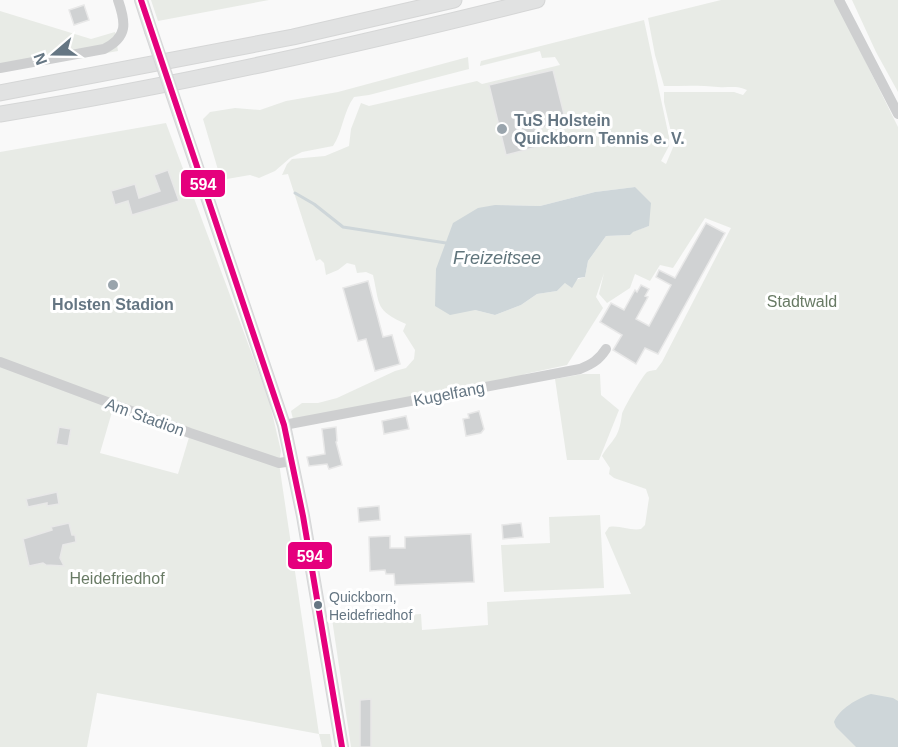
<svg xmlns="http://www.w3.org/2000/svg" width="898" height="747" font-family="Arial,sans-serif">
  <rect width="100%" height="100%" fill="#f9f9f9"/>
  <path fill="#e8ebe6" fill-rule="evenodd" d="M151 0H269L158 21Z
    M721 0H835L898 127V747H351L332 619 421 614 422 630 488 625 487 602 631 594 605 533 609 527C620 525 630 531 641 529L645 525 649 498 646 489 614 478 609 474 610 468 602 456C606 448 611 444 616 436 620 429 621 421 622 414 623 409 643 375 647 372 649 371 653 370 656 370L662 362 731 228 705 218 673 268 660 265 650 281 635 274 630 288 607 303 599 294 604 273 596 297 603 308 567 365 525 374 512 381 293 419 291 411 302 403H318L337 398 395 371 406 368 414 359 415 350 403 331 406 324C375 310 380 306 373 275L366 272 357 273 355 265 347 263 338 270 326 275 324 263 320 259 316 261 288 174 282 175 287 164 292 159 325 156 349 146 351 129 361 103 369 106 477 81 482 84 560 65 555 57 542 58 540 51 480 66V65L481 61 644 20 669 137V146L661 161 666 164 674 145 664 102V92H734L743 95 747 90C736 85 729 88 718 87 700 85 682 86 664 86L655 55 648 18ZM635 187 649 226 632 232 630 235 606 236 588 261 585 277 565 283 557 291 537 294 521 305 495 315 475 310 495 205 540 206 595 192Z
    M852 0H898V92L876 52Z
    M0 11 91 39 115 32 118 51 0 72Z
    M468 57 469 69 369 95 354 97C343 112 343 131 333 146L302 152 290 158 275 171 259 178 250 175 221 180 203 119 210 112 235 108 260 110 286 101 338 92Z
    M166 123 269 400 281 451 279 463 319 734H330L332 747H322L319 734 97 693 87 747H0V152ZM114 405 190 434 178 474 100 453Z
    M583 374H600L601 395 619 410 599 460H567L555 379Z
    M600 515 604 588 504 592 501 545 550 543 549 517Z"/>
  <path fill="#ced6d9" d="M635 187 651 203 649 226 633 232 630 235 606 236 588 261 585 277 578 278 572 288 565 283 557 291 537 294 521 305 495 315 475 310 450 315 435 306 436 269 453 223 478 208 495 205 540 206 595 192Z
    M871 694 893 698 898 701V747H856L836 727 834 722C839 709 858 698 871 694Z"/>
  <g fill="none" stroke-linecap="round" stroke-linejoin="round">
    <path stroke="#ced6d9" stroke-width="3" d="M295 193 314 204 343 227 446 243"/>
  </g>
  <path fill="#d0d2d3" stroke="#e8e8e8" stroke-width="1.5" d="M84 5 89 20 74 25 69 10Z
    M553 70 566 122 541 128 545 145 506 155 489 85Z
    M168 170 179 201 132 215 128 201 115 205 111 191 135 184 139 198 160 191 154 175Z
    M706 223 725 233 658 354 645 348 636 364 613 350 622 335 600 322 611 303 624 310 635 290 637 292 641 285 649 289 645 296 648 297 636 319 649 326 671 285 656 277 659 270 675 278Z
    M368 281 383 337 392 335 400 364 375 371 366 339 358 341 343 288Z
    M479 411 484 429 481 433 466 436 463 419 469 418 468 414Z
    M406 416 409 429 384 434 382 421Z
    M59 427 71 429 68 446 56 444Z
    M336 427 337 441 336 442 342 465 329 469 327 464 309 466 307 457 325 454 322 429Z
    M57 492 59 504 47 506V503L28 507 26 499Z
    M379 506 380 520 359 522 358 508Z
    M69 523 72 535H75L76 542 63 545 60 558 64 566 46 565 43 563 29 566 23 539 52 530 51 527Z
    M521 523 523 537 503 539 502 525Z
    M471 534 474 582 395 585 394 574H386L385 570 370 571 369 537 390 536V548H405V537Z
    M371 699V747H360V700Z"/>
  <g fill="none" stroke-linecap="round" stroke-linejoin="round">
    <g stroke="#d5d6d7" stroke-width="14">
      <path id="major" d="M141 0 151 31
        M179 114 284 425 303 516 342 747"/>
    </g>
    <g stroke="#d5d6d6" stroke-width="17">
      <path id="highway" d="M0 93 293 37 454 0
        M0 114C181 85 360 44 537 0"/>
    </g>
    <path stroke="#cecfd0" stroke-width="10" d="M839 0 898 114
      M0 68 104 49C128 37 126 23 118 0
      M0 362 190 433 279 463 292 461
      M284 425 580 369C592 364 599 360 606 349"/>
    <use href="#major" stroke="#e1e2e2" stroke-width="12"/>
    <use href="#highway" stroke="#e1e2e2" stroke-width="15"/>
    <g stroke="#d5d6d7" stroke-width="14" stroke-linecap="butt">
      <path id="major-bridge" d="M151 31 179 114"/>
    </g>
    <use href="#major-bridge" stroke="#e1e2e2" stroke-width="12"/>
    <g stroke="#fff" stroke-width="10">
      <path id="bus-1" d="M141 0 284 425 303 516 342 747"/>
    </g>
    <use href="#bus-1" stroke="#e5007d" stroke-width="6"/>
  </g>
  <g fill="#99a4ac" stroke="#fff" stroke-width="2">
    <circle cx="502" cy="129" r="6"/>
    <circle cx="113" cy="285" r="6"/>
  </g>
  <circle fill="#657683" stroke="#fff" stroke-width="2" cx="318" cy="605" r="5"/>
  <g text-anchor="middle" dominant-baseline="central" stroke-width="6" stroke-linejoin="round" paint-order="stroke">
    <g font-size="14" fill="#657683" stroke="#fff" text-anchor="start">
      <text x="329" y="597">Quickborn,<tspan x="329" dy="18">Heidefriedhof</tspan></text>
    </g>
    <g font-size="16" font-weight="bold" fill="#657683" stroke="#fff" text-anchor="start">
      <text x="514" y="120">TuS Holstein<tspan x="514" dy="18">Quickborn Tennis e. V.</tspan></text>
      <text x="113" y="304" text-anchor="middle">Holsten Stadion</text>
    </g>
    <g font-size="16" fill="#687a64" stroke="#fff">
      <text x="802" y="301">Stadtwald</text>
      <text x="117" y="578">Heidefriedhof</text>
    </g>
    <g font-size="16" fill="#657683" stroke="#fff">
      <text transform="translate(449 394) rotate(-11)">Kugelfang</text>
      <text transform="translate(145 417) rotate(20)">Am Stadion</text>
    </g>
    <g font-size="18" font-style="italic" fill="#60757c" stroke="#fff">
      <text x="497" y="258">Freizeitsee</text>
    </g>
  </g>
  <g stroke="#fff" stroke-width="2">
    <rect x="180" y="169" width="46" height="29" rx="6" fill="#e5007d"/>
    <rect x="287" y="541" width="46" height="29" rx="6" fill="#e5007d"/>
  </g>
  <g font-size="16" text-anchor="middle" font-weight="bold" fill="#fff">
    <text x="203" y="190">594</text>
    <text x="310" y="562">594</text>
  </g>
  <g transform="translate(54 54) rotate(250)" stroke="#ffffff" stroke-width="4.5" paint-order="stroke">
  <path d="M0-4.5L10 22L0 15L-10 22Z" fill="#657683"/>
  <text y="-9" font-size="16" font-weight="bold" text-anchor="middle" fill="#657683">N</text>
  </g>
</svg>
